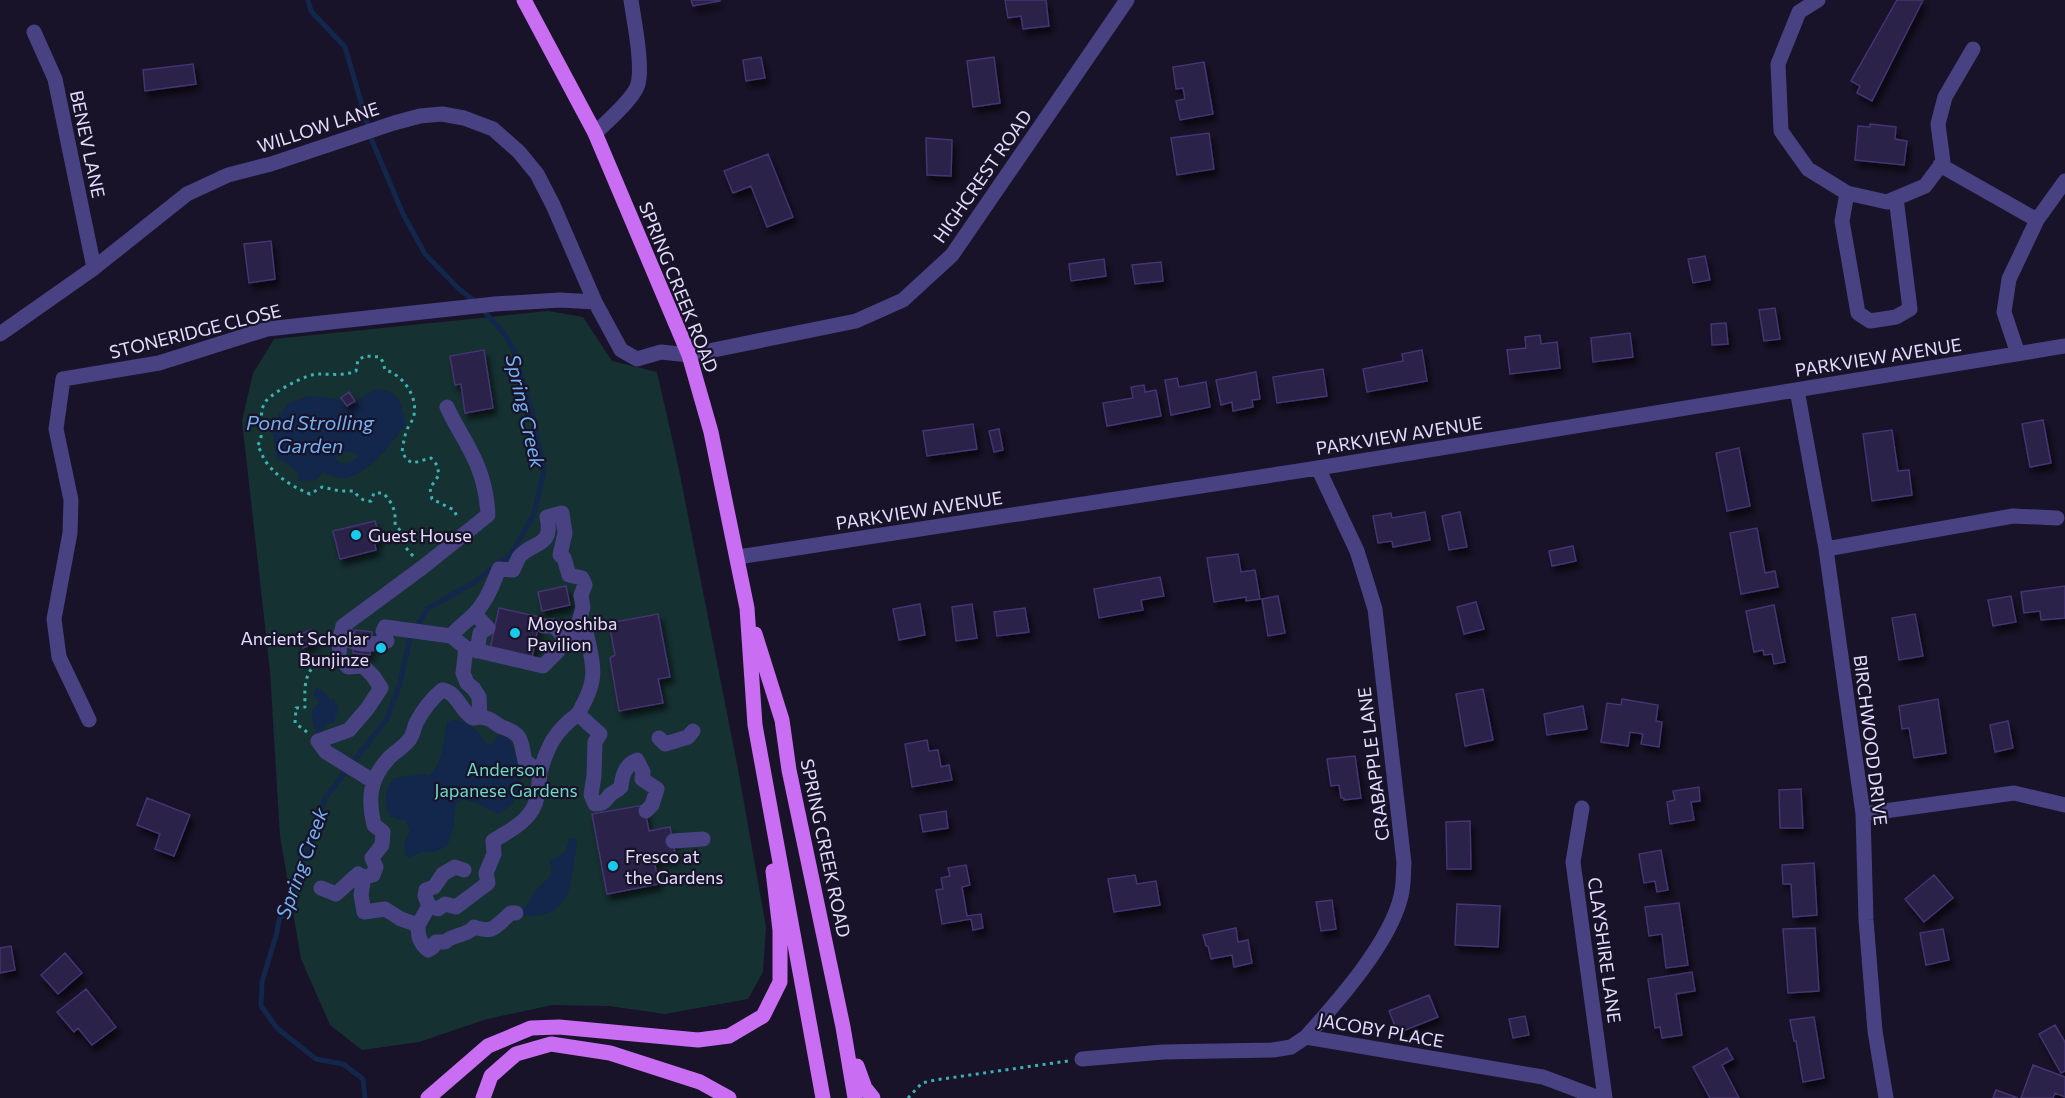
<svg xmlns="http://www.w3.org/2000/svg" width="2065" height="1098" font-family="Commissioner,sans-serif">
  <defs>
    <filter id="shadow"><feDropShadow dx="3.5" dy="6" stdDeviation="3" flood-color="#0009"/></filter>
  </defs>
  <rect width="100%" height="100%" fill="#181328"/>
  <path fill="#163132" d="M548 311 583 317 612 361 657 372 678 465 738 769 766 927 763 972 748 999 665 1014 609 1006 553 1005 487 1019 419 1042 362 1050 330 1025 301 959 280 836 270 671 242 421 253 373 274 339Z"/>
  <path fill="#13264b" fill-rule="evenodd" d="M376 389C403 392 399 402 406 424 390 445 372 471 346 478 338 480 330 475 323 472L316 480 299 481 298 473 282 459 277 461 273 432 269 426 289 403 309 396 339 399 347 409 363 396ZM340 452H353L359 456 350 463H340L335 459Z
    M316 687 327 694 330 700 334 699 339 709 335 717V722L326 725 319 735C313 729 312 720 312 711L319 703 314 695Z
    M455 720C471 723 477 729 485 743L492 745 498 735 507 736C517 753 527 780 516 798 512 805 505 810 498 814L474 802 463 799 455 805 454 826 447 846 434 852H422L407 858 404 845 410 830 406 820H401L390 816C384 799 383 793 394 778L424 774 429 776C444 762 443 741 447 722Z
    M569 838H575L577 845C569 883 575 918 523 916L521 911 527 905 533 893 551 876 552 868 549 861C562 856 567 852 569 838Z"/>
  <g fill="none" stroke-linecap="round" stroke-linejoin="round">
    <path stroke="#13264b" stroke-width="5" d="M308 0 311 11 345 47 373 143 403 214 425 254 459 289 476 302 505 335 514 351 533 416 544 470 534 514 512 553 473 583 427 609 410 638 400 683 387 719 325 798 286 910 279 920 277 932 262 982 261 1006 277 1028 316 1059 343 1064 363 1079 365 1098"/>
  </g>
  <path fill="#2a2048" stroke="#443472" stroke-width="1.5" filter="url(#shadow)" d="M691 0H720V1L693 6Z
    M1005 0H1046L1049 26 1023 29 1021 16 1008 18Z
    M1897 0H1923L1872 101 1857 93 1860 86 1851 81Z
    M761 57 765 78 746 81 743 60Z
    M994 57 1000 103 973 107 967 61Z
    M1204 62 1213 114 1180 120 1176 101 1185 99 1183 88 1176 89 1173 67Z
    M193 64 196 84 145 91 143 70Z
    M1870 124 1896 127 1895 139 1907 141 1904 165 1855 160 1858 126 1870 127Z
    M1209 133 1214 169 1177 175 1171 138Z
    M926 138 952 140 951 176 927 175Z
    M768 154 793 217 767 227 751 186 733 193 724 171Z
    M271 241 275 279 249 283 244 244Z
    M1705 256 1710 280 1693 283 1688 259Z
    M1104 259 1106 276 1071 281 1069 264Z
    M1161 262 1163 281 1135 284 1132 265Z
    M1775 308 1780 339 1764 341 1759 310Z
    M1726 323 1728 344 1712 345 1711 324Z
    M1630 333 1633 357 1593 362 1591 338Z
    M1540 335 1541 344 1557 342 1560 368 1510 374 1507 350 1526 348 1525 337Z
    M484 350 493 408 465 413 461 384 455 385 450 356Z
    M1422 350 1427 381 1367 392 1363 369 1403 361 1402 354Z
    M1323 369 1327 396 1277 403 1273 377Z
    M1256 372 1260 399 1252 400 1253 407 1233 411 1232 402 1221 405 1216 380Z
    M1177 378 1179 387 1206 382 1210 407 1171 415 1165 380Z
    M1144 385 1145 392 1156 390 1161 416 1107 426 1103 403 1133 398 1131 387Z
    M349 392 355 401 347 406 341 398Z
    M2043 420 2051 463 2030 467 2022 424Z
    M973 424 977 449 927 456 923 431Z
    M999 429 1003 450 994 452 989 431Z
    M1892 430 1898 471 1909 470 1912 495 1872 501 1863 434Z
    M1739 448 1750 506 1727 511 1716 453Z
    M1425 512 1430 540 1393 547 1392 541 1378 543 1373 516 1391 513 1392 518Z
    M1460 512 1467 547 1449 550 1442 516Z
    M375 521 380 540 374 541 376 550 340 559 333 531Z
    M1757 528 1765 573 1775 571 1778 587 1741 594 1730 533Z
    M1573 546 1576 561 1552 566 1549 551Z
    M1238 554 1241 572 1255 570 1260 599 1246 601V597L1214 602 1207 558Z
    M1160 577 1164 596 1141 600 1143 610 1099 618 1094 589Z
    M566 586 570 605 542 611 538 592Z
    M2065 586V618L2041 620 2040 611 2024 613 2021 592Z
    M1278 596 1285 633 1268 636 1262 599Z
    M2011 596 2016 622 1993 626 1988 600Z
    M1476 602 1484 629 1464 634 1457 607Z
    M920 604 925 635 899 640 893 609Z
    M972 604 977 638 956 641 952 607Z
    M1774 605 1785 662 1774 664 1772 654 1764 655 1763 650 1754 652 1746 611Z
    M499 608 540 617 532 658 490 649Z
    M1025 608 1029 632 997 636 994 612Z
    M658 614 670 677 658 679 663 703 619 711 610 658 615 655 609 623Z
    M1915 614 1923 656 1899 660 1892 618Z
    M311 630 316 642 303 648 298 635Z
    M355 630 372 632 370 655 353 653Z
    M1483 689 1493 740 1465 746 1456 694Z
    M1622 699 1658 705 1656 721 1662 722 1659 747 1641 744 1643 734 1630 732 1628 746 1601 742 1607 703 1621 705Z
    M1938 699 1946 753 1914 758 1909 728 1902 729 1899 706Z
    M1583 706 1587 729 1547 735 1544 714Z
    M2008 721 2013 748 1995 752 1990 725Z
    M927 740 929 751 938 750 941 767 949 765 952 780 912 787 905 744Z
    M1355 756 1361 798 1344 800V798H1341L1339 785 1331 786 1327 759Z
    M1699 787 1700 801 1691 802 1694 820 1670 824 1667 802 1675 800 1673 791Z
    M1801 789 1803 828H1780L1779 790Z
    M147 798 190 815 174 856 155 849 160 834 137 825Z
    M644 805 649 831 670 827 676 858 654 861 659 884 607 894 592 814Z
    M946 811 948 828 923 832 920 815Z
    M1470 821 1471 869H1447L1446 822Z
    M1661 850 1668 890 1657 892 1655 881 1644 883 1639 854Z
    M1814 863 1817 915 1793 917 1791 884H1783L1782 865Z
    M966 865 970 885 962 887 967 916 981 914 983 928 973 930 971 919 942 924 936 890 943 889 941 878 950 876 948 868Z
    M1135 875 1137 884 1156 881 1160 905 1114 912 1108 879Z
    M1934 875 1953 898 1924 922 1905 899Z
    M1332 900 1336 929 1321 931 1316 902Z
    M1679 903 1688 965 1666 968 1662 934 1649 936 1645 907Z
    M1457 904 1500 906 1498 947 1455 945Z
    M1236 928 1238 942 1248 940 1252 963 1234 967 1232 955 1211 959 1208 946H1206L1203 935Z
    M1815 928 1819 991 1788 993 1783 929Z
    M1943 929 1949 960 1926 965 1920 933Z
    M11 946 15 970 0 973V948Z
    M65 953 82 973 58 994 41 975Z
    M1692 972 1695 991 1676 994 1682 1035 1662 1038 1660 1027 1655 1028 1648 979Z
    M86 989 116 1027 92 1045 78 1028 74 1032 57 1012Z
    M1429 995 1438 1017 1398 1033 1389 1011Z
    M1525 1016 1529 1035 1513 1038 1509 1019Z
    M1814 1017 1824 1078 1803 1082 1796 1041H1794L1790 1020Z
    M2055 1025 2065 1042V1071L2061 1073 2039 1034Z
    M1727 1048 1733 1059 1722 1065 1739 1098H1710L1693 1067Z
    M2033 1065 2065 1077V1097L2055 1093 2053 1098H2021Z
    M1996 1090 2018 1098H1993Z"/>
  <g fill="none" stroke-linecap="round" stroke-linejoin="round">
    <path stroke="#3bb2b2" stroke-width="3" stroke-dasharray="3 4.5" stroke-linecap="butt" d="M413 556 406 548C408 537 402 532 395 525 396 511 393 503 383 493H374L371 501C364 502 358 497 354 491H340L322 487 310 494C293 487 278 478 266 462 262 457 262 451 257 446 267 434 256 414 266 401 273 392 308 373 319 374 331 374 344 376 356 371L358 360 365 356 380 357 383 362 385 370C402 374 418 396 414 415 413 421 408 426 406 432 404 439 403 445 402 452L407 460 413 463 431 458 437 465 439 475 430 488 432 499 454 510 458 519
      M307 732 295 723 296 708 305 707C305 694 303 678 313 667 317 662 321 664 323 657
      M908 1098 922 1083 935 1080 1068 1061"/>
    <path stroke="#484283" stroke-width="15" d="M1818 0 1799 12 1778 64 1781 131 1808 169 1847 193 1887 202 1925 186 1943 162 1938 124 1945 97 1973 49
      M34 32 55 79 94 268
      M595 133C606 123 635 97 638 84 643 64 634 21 631 0
      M1940 165 2037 220
      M1847 193 1842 221 1858 313 1870 321 1896 317 1910 309 1896 198
      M0 334 94 268 187 194 228 175 271 164 394 123 420 116 442 114 464 118 493 129 519 152 537 174 553 205 595 302
      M2018 354 2004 312 2009 279 2037 220 2065 181
      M1797 390 1826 549 1863 814 1866 920 1875 1031 1886 1098
      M447 407C454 423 463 436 470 450 481 470 487 493 488 515L423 567 343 626 349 640C361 646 374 645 387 641L383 631 385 627 451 636 466 648 463 673 467 683 474 689 479 697 480 717C495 719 492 723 502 727 524 735 520 740 525 761L540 772C548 745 555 731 578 714
      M1826 549 2013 516 2057 518
      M738 557 1318 468 2065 346
      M475 614 488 628 480 633 477 651
      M343 626 340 638 339 657 348 667 363 666 373 676 381 688 367 709 349 730 318 741 326 752 373 781
      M543 626H554L564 637
      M451 636C459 626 468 621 476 612 487 600 493 584 499 569L513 570C515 566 517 561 519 557 532 541 554 548 547 517L562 513 565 533 560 555 564 558 569 575 582 578 585 585 581 595 583 607 576 633 587 636C595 672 597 681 578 714L600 734 595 742 594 776 591 795 595 804C604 804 604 802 610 795 612 792 618 791 621 787 622 776 626 764 637 760L643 772 642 779 657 789 652 805 646 811
      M466 648 543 666 558 651 564 637 576 633
      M480 717 473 718C459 710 458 692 442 690 431 699 423 710 416 723 414 728 413 736 409 740 403 748 394 752 388 759 369 780 368 799 374 825L383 832 382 845 372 858 376 867 373 875 364 877 361 895 364 912 385 909 401 919 418 925 429 906 438 909 445 904 456 907 488 883 486 873 494 854 493 841C510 830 533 820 537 797 539 789 539 780 540 772
      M89 720 59 657 54 619 70 533 71 500 56 429 63 379 159 363 267 329 495 304 560 300 595 302 621 350 637 359 661 352 689 355 856 321 903 300 952 255 1127 0
      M659 738 665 744 688 737 693 731
      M1582 808 1573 862 1605 1098
      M1863 814 2014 793 2065 805
      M673 841 703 839
      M321 888 336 894 358 874 364 877
      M429 906 425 896 426 890 434 887 443 874 455 867 464 870
      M418 925C418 936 419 942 428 950L433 947 436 942H445C453 934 467 936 474 927 495 934 495 926 511 913H516
      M1306 1037C1338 1001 1390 943 1401 896 1404 885 1403 874 1404 863L1375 609 1357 551 1318 468
      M1082 1059 1163 1052 1273 1050 1291 1047 1306 1037 1543 1077 1599 1098"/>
    <path stroke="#c96df3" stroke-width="15" d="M524 0 595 133 689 355 711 432 747 608 755 725 823 1098
      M755 634 782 720 789 770 843 1027 855 1098
      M857 1066 865 1088 873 1098
      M428 1098 488 1046 531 1028 559 1027 698 1040 729 1036 763 1016 780 982V930L773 871
      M483 1098 491 1076 516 1054 551 1044 610 1053 700 1082 729 1098"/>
  </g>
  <g fill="#18cbec" stroke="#181328" stroke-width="2">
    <circle cx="356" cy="535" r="6"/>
    <circle cx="515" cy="633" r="6"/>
    <circle cx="381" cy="648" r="6"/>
    <circle cx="613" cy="866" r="6"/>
  </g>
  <g text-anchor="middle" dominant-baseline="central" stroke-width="4.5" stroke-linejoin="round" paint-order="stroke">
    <g font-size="18" fill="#e2ddfc" stroke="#181328">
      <text transform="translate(318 127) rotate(-18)">WILLOW LANE</text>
      <text transform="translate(88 144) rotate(78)">BENEV LANE</text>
      <text transform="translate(982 176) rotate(-55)">HIGHCREST ROAD</text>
      <text transform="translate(679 287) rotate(68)">SPRING CREEK ROAD</text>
      <text transform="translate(195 331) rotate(-14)">STONERIDGE CLOSE</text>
      <text transform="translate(1878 357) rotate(-9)">PARKVIEW AVENUE</text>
      <text transform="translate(1399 435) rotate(-9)">PARKVIEW AVENUE</text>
      <text transform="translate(919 510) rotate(-9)">PARKVIEW AVENUE</text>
      <text transform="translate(1871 740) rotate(83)">BIRCHWOOD DRIVE</text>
      <text transform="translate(1373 764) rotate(-97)">CRABAPPLE LANE</text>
      <text transform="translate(826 848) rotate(78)">SPRING CREEK ROAD</text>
      <text transform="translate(1605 950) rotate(82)">CLAYSHIRE LANE</text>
      <text transform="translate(1381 1030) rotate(10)">JACOBY PLACE</text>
    </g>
    <g font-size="18" fill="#e2ddfc" stroke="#181328" text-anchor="start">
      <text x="368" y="535">Guest House</text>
      <text x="527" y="623">Moyoshiba<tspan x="527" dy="21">Pavilion</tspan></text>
      <text x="369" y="638" text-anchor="end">Ancient Scholar<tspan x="369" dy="21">Bunjinze</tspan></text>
      <text x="625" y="856">Fresco at<tspan x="625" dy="21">the Gardens</tspan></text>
    </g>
    <g font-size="18" fill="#6dd8c3" stroke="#181328">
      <text x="506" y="769">Anderson<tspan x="506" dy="21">Japanese Gardens</tspan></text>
    </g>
    <g font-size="20" font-style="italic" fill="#73b1f4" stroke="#181328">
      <text transform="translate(526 411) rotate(77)">Spring Creek</text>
      <text x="310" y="422">Pond Strolling<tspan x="310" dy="23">Garden</tspan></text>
      <text transform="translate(301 863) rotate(-70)">Spring Creek</text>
    </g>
  </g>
</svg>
